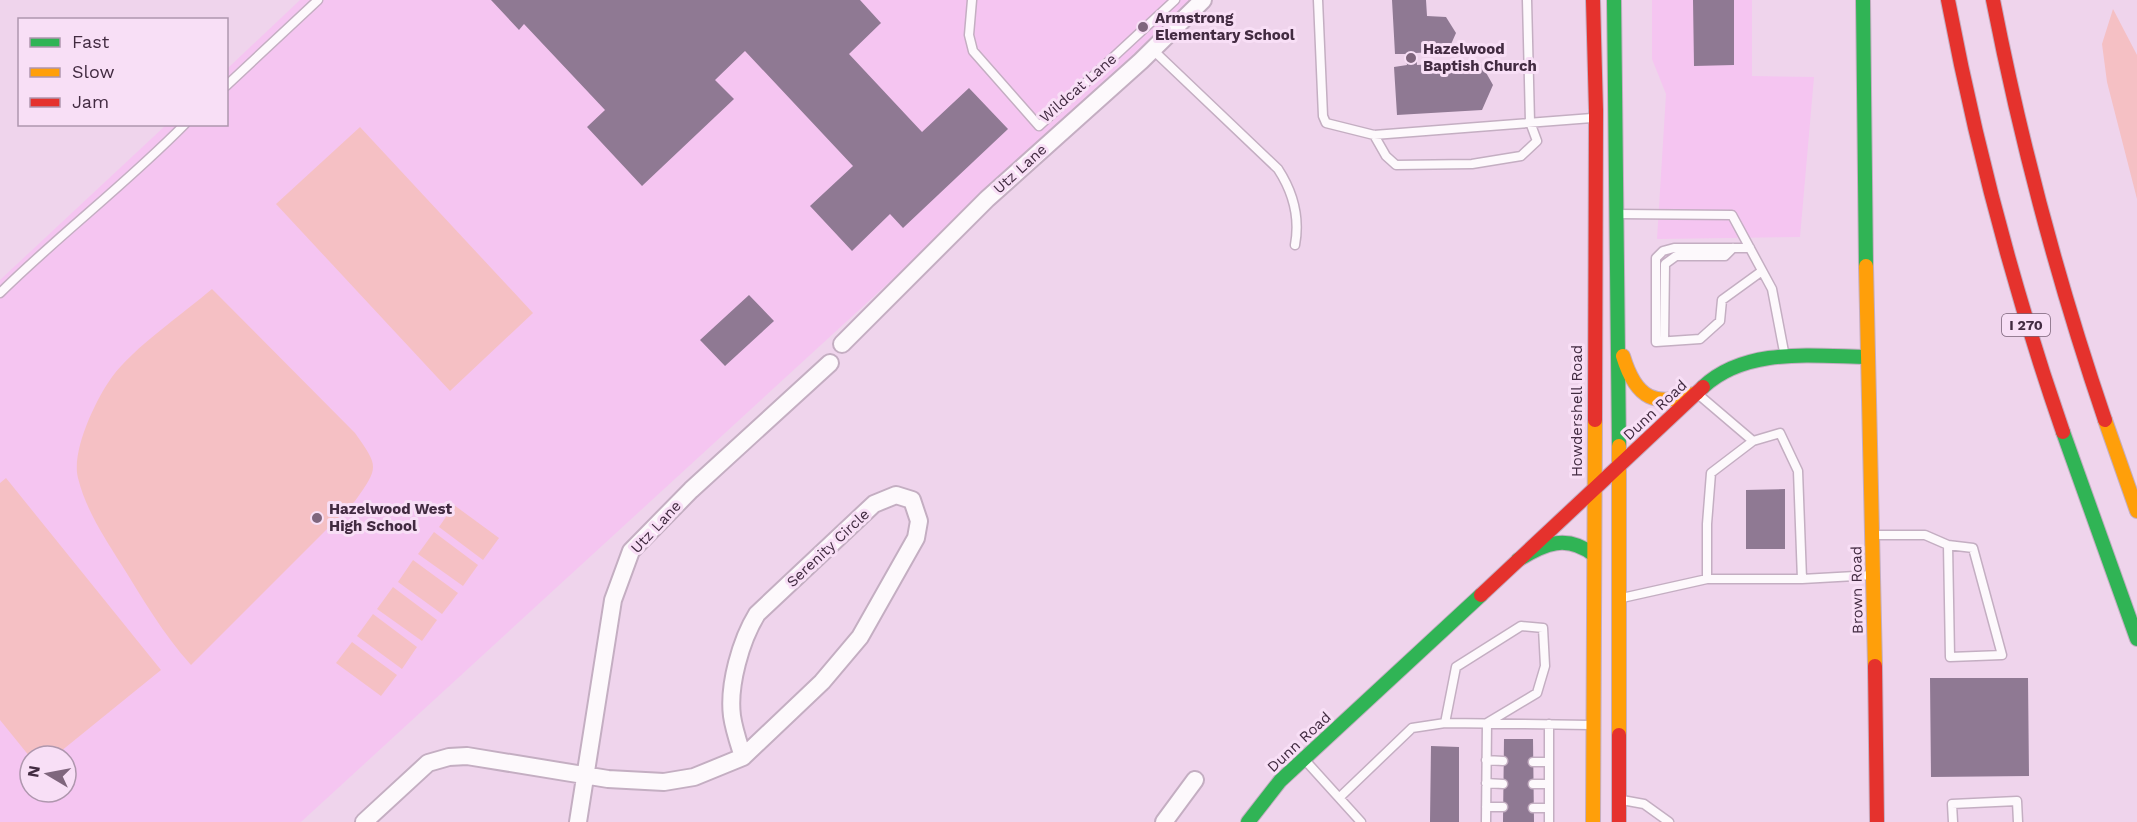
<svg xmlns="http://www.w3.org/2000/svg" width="2137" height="822" font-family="'Work Sans',sans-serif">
  <rect width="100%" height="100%" fill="#efd4ec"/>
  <path fill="#f5c5f1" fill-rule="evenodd" d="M300 0H1197L301 822H0V280L166 125 226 124 227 69ZM30 756H66V792H30Z
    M1652 0H1752V76L1814 77 1800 237 1657 239 1666 94 1652 59Z"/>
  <path fill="#f5c0c4" d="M2113 9 2137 55V199L2107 82 2102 44Z
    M360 127 533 313 450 391 276 204Z
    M212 289 355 433C379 467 379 467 355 501L191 665C163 634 143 599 121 564 104 537 86 510 78 478 71 451 96 399 112 377 133 348 184 313 212 289Z
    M6 478 161 670 55 756 30 757 0 720V483Z
    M454 505 499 538 483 560 439 527Z
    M434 532 478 565 463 586 418 554Z
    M413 560 458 593 442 614 398 582Z
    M393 587 437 620 422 641 377 609Z
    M373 614 417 647 402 669 357 636Z
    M352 642 397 675 381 696 336 663Z"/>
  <path fill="#8f7993" d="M491 0H860L881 23 849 54 922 132 969 88 1008 129 903 228 890 214 852 251 810 206 853 166 745 51 715 80 734 99 642 186 587 127 605 110 524 24 519 30Z
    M1392 0H1426L1427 16 1446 17 1456 33 1448 51 1416 53 1417 65 1480 62 1493 85 1482 110 1397 115 1394 67 1407 65 1405 54H1395Z
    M1693 0H1734V65L1694 66Z
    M749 295 774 321 725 366 700 340Z
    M1785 489V549H1746V490Z
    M1930 678H2028L2029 776 1931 777Z
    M1504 739H1533L1534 822H1503Z
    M1431 746 1459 747V822H1430Z"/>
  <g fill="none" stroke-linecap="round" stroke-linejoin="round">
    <g stroke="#c4aec2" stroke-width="11">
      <path id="lane" d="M972 0 969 35 973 51 1039 126 1175 0
        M1318 0 1323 116 1326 123 1374 135 1592 118
        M1153 50 1278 169C1293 192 1300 218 1295 245
        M226 86 318 0
        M1374 135 1386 156 1396 165 1472 164 1521 156 1537 141 1530 122 1527 0
        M1619 214 1732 215 1772 289 1785 357
        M1750 248H1674L1663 251 1656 258V342L1700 339 1720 321 1722 300 1762 271
        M0 293C60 234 126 184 185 124
        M1664 341 1665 264 1676 256H1725L1733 248
        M1699 395 1753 441
        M1873 535H1925L1948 545 1950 657 2002 655 1973 548 1948 545
        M1802 579 1873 575
        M1622 598 1707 579V524L1711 473 1753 441 1780 433 1798 471 1802 579H1707
        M1445 723 1456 667 1521 626 1543 628 1545 666 1537 693 1487 723 1486 822
        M1304 759 1361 822
        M1486 760 1503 761
        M1533 762H1549
        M1486 783 1503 784
        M1533 784H1549
        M1340 797 1412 728 1445 723 1590 725
        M1622 800 1644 804 1669 822
        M1486 807H1503
        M1533 808H1549
        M1549 822V724
        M1953 822 1952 804 2017 801 2018 822"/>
    </g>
    <g stroke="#c4aec2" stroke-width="20">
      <path id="street" d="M842 344 987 199 1141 61 1203 0
        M364 822 428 763 449 757 467 756 608 779 664 782 694 777 743 757 822 682 860 637 916 538 919 521 912 500 896 495 874 504 757 614C741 640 728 685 732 716 734 730 739 744 743 757
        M578 822 613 600 631 551 691 490 830 363
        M1164 822 1195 780"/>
    </g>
    <g stroke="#c4aec2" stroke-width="16">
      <path id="fast" d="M1614 0 1619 446
        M1863 0 1866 266
        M1703 387C1746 347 1812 356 1867 357
        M2063 432 2137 639
        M1518 560C1545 543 1567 534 1594 555
        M1248 822 1280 781 1481 595"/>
    </g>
    <g stroke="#c4aec2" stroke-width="16">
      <path id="slow" d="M1866 266 1875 666
        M1623 356C1636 399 1655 408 1697 393
        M2105 420 2137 511
        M1619 446V735
        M1593 822 1595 420"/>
    </g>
    <g stroke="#c4aec2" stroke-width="16">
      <path id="jam" d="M1593 0 1596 110 1595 420
        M1948 0C1976 147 2014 291 2063 432
        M1993 0C2021 143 2058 282 2105 420
        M1481 595 1703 387
        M1875 666 1877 822
        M1619 735V822"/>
    </g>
    <use href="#lane" stroke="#fdf9fc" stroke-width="8"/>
    <use href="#street" stroke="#fdf9fc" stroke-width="16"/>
    <use href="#fast" stroke="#30b455" stroke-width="14"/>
    <use href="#slow" stroke="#ff9f0a" stroke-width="14"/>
    <use href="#jam" stroke="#e5322d" stroke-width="14"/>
  </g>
  <g fill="#7f667d" stroke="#f8dff6" stroke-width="2">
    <circle cx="1143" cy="27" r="6"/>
    <circle cx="1411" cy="58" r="6"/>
    <circle cx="317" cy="518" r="6"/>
  </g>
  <g text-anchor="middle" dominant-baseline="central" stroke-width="6" stroke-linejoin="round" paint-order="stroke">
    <rect fill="#f8dff6" stroke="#796177" stroke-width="1.5" x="2002" y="314" width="48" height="22" rx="4.5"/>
    <g font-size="14" font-weight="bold" fill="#422b41">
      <text x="2026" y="325">I 270</text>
    </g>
    <g font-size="15" font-weight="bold" fill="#422b41" stroke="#f8dff6" text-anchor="start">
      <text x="1155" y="18">Armstrong<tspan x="1155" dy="17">Elementary School</tspan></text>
      <text x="1423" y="49">Hazelwood<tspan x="1423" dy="17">Baptish Church</tspan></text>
      <text x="329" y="509">Hazelwood West<tspan x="329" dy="17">High School</tspan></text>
    </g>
    <g font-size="15" fill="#422b41" stroke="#f8dff6">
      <text transform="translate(1078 88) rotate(-41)">Wildcat Lane</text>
      <text transform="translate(1020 169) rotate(-42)">Utz Lane</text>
      <text transform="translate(1655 410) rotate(-43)">Dunn Road</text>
      <text transform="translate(1577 411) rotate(-90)">Howdershell Road</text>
      <text transform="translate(656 527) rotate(-47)">Utz Lane</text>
      <text transform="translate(828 548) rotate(-43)">Serenity Circle</text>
      <text transform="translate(1857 590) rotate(-91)">Brown Road</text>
      <text transform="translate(1299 742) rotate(-43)">Dunn Road</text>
    </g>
  </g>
  <rect x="18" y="18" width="210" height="108" fill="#f8dff6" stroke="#af97ae" stroke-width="1.5"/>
  <rect x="30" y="38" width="30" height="9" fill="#30b455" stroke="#af97ae" stroke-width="1.5"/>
  <text x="72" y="48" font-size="18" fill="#422b41">Fast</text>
  <rect x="30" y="68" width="30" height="9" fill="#ff9f0a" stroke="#af97ae" stroke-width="1.5"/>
  <text x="72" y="78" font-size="18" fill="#422b41">Slow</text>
  <rect x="30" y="98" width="30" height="9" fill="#e5322d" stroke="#af97ae" stroke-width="1.5"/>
  <text x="72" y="108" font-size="18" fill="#422b41">Jam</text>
  <g transform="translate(48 774) rotate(280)"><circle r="28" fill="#f8dff6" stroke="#af97ae" stroke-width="1.5"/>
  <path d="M0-4.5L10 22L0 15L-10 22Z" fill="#7f667d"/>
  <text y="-9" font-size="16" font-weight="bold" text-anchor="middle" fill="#422b41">N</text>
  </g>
</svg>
